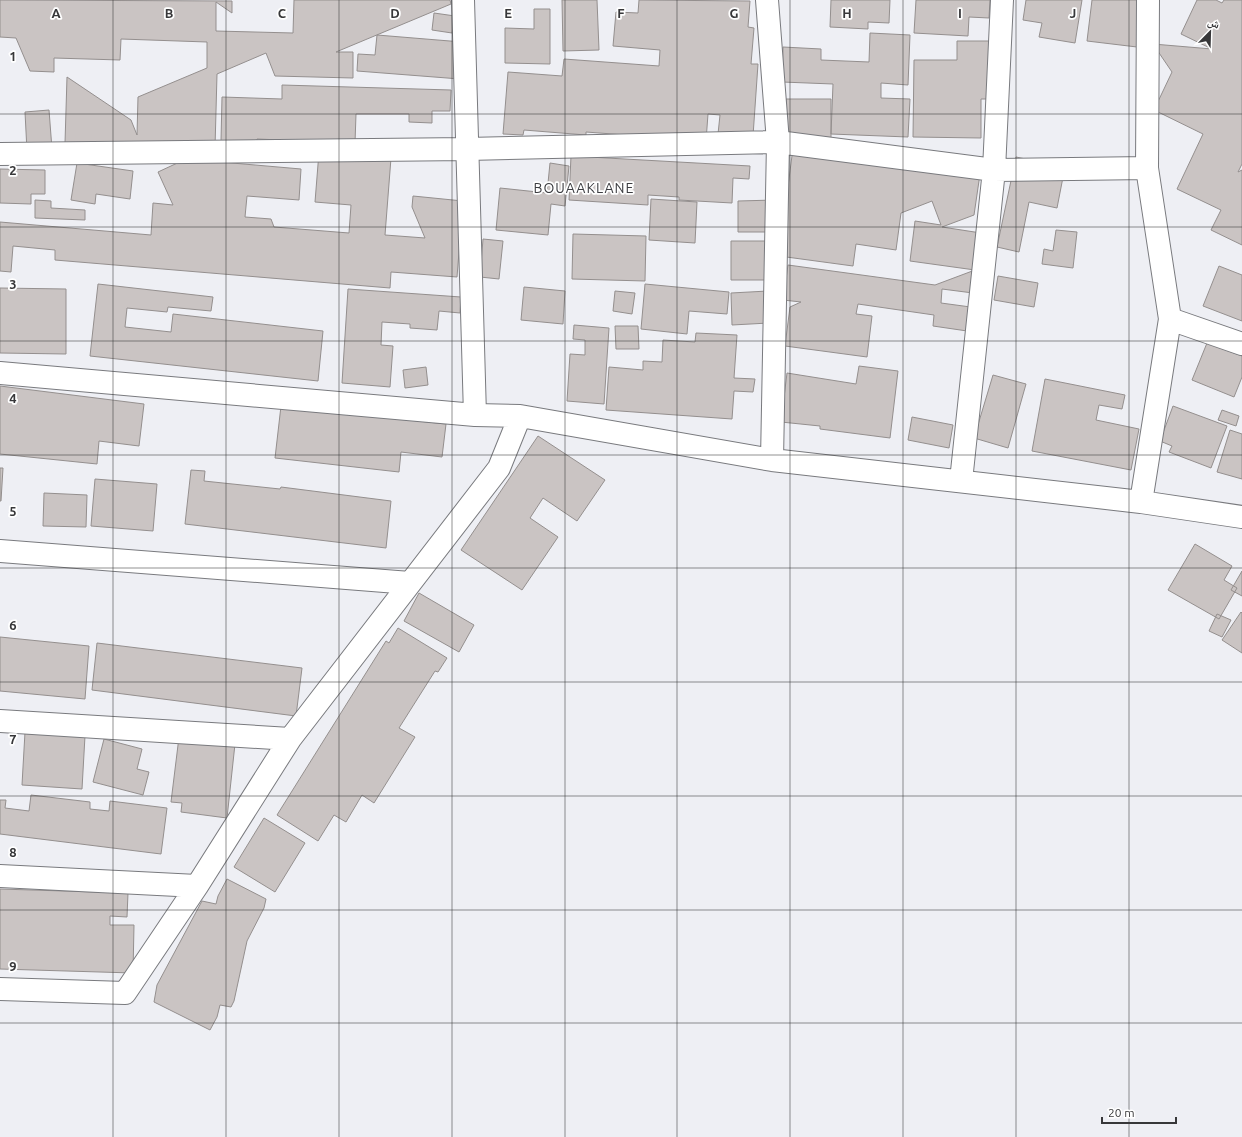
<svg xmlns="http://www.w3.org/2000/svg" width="1242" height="1137" font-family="Ubuntu,'Noto Naskh Arabic',sans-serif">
  <rect width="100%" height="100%" fill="#eeeff4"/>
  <path fill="#cac4c3" stroke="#948f8e" d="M0 0 232 1V13L216 2V31L293 33 294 0H450L451 4 336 52H353V78L275 76 266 53 217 74 215 148 65 143 67 77 131 120 137 135 138 97 207 68V42L121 39 120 60 54 58V72L30 71 16 38 0 37Z
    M562 0H597L599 50 563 51Z
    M639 0 750 1 748 27 754 28 751 64H758L753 136 718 134 720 115 708 114 706 141 586 132V135L524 130 523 135 503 134 508 72 562 76 564 59 659 66 660 50 613 46 616 12 638 13Z
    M831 0H890L889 23 868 22V29L830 27Z
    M916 0H990L989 18 969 17 968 36 914 33Z
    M1026 0H1082L1075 43 1039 37 1042 23 1023 20Z
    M1092 0H1142L1137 47 1087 41Z
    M1197 0H1216L1222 3 1224 0H1242V164L1238 172 1242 170V245L1211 230 1221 210 1177 189 1203 134 1154 110 1172 72 1153 44 1212 49 1181 34Z
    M534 9H550V64L505 63V28L534 29Z
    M434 13 455 16 452 33 432 30Z
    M870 33 910 35 908 85 881 83V98L910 99 908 137 831 134 833 84 782 82 783 47 821 49V60L869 62Z
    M377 35 462 42 460 79 357 71 358 54 375 55Z
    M957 41H992V99H981V138L913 137 914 60H957Z
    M282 85 451 90 450 111H432V123L409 122V114H356L355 143 257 139V143L221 141 222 97 282 99Z
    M786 99H831V139L787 140Z
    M49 110 52 149 27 151 25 112Z
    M793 148 980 174 974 215 942 227 981 233 973 293 942 289 941 303 978 308 974 332 933 326 934 315 858 304 856 314 872 316 867 357 785 346 790 307 801 302 783 300 788 265 935 285 975 270 910 261 915 221 941 225 932 201 901 213 896 250 856 244 853 266 779 256Z
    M319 152 391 158 385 235 425 238 412 207 413 196 463 201 457 277 391 272 390 288 55 260V250L13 246 11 272 0 271V222L151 235 153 203 173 205 158 172 186 159 301 169 299 200 247 196 245 217 271 219 274 227 349 233 351 205 315 202Z
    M571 156 750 166 749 179 733 178 732 203 679 200V197L648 195V205L569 200Z
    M1016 157 1065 167 1057 208 1029 202 1019 252 997 247Z
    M77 163 133 171 130 199 96 194 95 204 71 200Z
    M550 163 569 166 565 206 551 204 548 235 496 230 500 188 547 193Z
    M0 169 45 170V194H31V204L0 203Z
    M651 199 697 202 695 243 649 240Z
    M35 200 51 201V208L85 210V220L35 218Z
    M775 200V232H738V201Z
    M1056 230 1077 232 1073 268 1042 264 1044 249 1053 251Z
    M573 234 646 236 645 281 572 279Z
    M483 239 503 241 499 279 480 277Z
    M731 241H768V280H731Z
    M1219 266 1242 275V321L1203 306Z
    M998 276 1038 283 1034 307 994 300Z
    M98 284 213 297 211 311 168 307 167 312 127 308 125 327 171 332 173 314 323 331 318 381 90 356Z
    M645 284 729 292 727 314 689 311 687 334 641 329Z
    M524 287 565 291 563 324 521 320Z
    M0 288 66 289V354L0 353Z
    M348 289 461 297 460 313 439 311 437 330 410 328V324L382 322 381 345 393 346 390 387 342 383Z
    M615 291 635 293 632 314 613 311Z
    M768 291 769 323 732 325 731 293Z
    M574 325 609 328 604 404 567 401 570 354 585 355V340L573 339Z
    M615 326H638L639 349H616Z
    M696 333 737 335 734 378 755 379 753 392 734 391 732 419 606 410 609 367 643 370V361L662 362 663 340 695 342Z
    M1207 343 1242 356V377L1234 397 1192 380Z
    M859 366 898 371 890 438 820 429V426L781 422 787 373 856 384Z
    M426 367 428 385 405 388 403 370Z
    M993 375 1026 384 1008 448 974 438Z
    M1045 379 1125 395 1122 409 1099 405 1096 420 1139 429 1131 470 1032 451Z
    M0 386 144 404 139 446 99 441 97 464 0 454Z
    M281 406 446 424 442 457 401 452 399 472 275 458Z
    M1173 406 1227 426 1211 468 1169 452 1172 446 1160 441Z
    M1222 410 1239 416 1236 426 1218 420Z
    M912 417 953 425 949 448 908 440Z
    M1230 430 1242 434V479L1217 472Z
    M538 436 605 480 577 521 543 498 530 518 558 537 522 590 461 550Z
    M0 468H3L1 501H0Z
    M191 470 205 471 204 481 280 489 281 487 391 501 386 548 185 524Z
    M95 479 157 484 153 531 91 526Z
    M44 493 87 495 86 527 43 526Z
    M1195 544 1232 566 1224 580 1237 588 1219 619 1168 590Z
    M1242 571V596L1231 590Z
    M419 593 474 625 459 652 404 621Z
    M1241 612 1242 613V653L1222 640Z
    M1217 614 1231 620 1222 637 1209 631Z
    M398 628 447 658 438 672 435 671 399 728 415 737 374 803 362 795 346 822 334 815 318 841 277 815 386 641 389 643Z
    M0 637 89 646 85 699 0 691Z
    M97 643 302 668 296 716 92 690Z
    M25 732 85 736 82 789 22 785Z
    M179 737 235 744 227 818 181 812 182 803 171 802Z
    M104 739 142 749 137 769 149 772 143 795 93 782Z
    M31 795 90 802V809L109 811 110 801 167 808 161 854 0 834V800H6L5 808 29 811Z
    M264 818 305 843 275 892 234 867Z
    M227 879 266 899 264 908 247 941 234 1001 231 1007 220 1005 217 1017 210 1030 154 1002 157 985 202 901 216 904 218 896Z
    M0 889 128 893 127 917 110 916V925H134L133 973 0 969Z"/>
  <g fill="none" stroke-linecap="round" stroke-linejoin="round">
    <g stroke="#797a7e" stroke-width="24">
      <path id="minor" d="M463 0 475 415
        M767 0 778 142 772 460
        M0 154 467 149 778 142 994 170 1147 168
        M1170 319 1242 344
        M0 373 475 415 520 416 772 460 1141 502 1242 517
        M961 481 994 170 1002 0
        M1141 502 1170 319 1147 168 1148 0
        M0 551 410 583
        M0 721 290 739
        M0 876 197 886
        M0 989 125 993 197 886 290 739 499 468 520 416"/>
    </g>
    <use href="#minor" stroke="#fff" stroke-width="22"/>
  </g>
  <path fill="none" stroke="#373739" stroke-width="1" stroke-opacity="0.55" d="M113 0V1137M226 0V1137M339 0V1137M452 0V1137M565 0V1137M677 0V1137M790 0V1137M903 0V1137M1016 0V1137M1129 0V1137M0 114H1242M0 227H1242M0 341H1242M0 455H1242M0 568H1242M0 682H1242M0 796H1242M0 910H1242M0 1023H1242"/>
  <g text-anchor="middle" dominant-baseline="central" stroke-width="3.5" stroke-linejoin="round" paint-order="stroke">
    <g font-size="14" letter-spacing="1" fill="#3b3c40" stroke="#fff">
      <text x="584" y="188">BOUAAKLANE</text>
    </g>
  </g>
  <g font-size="13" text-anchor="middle" font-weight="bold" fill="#373739" stroke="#fff" stroke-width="3.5" stroke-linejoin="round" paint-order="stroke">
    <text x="56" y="18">A</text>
    <text x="169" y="18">B</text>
    <text x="282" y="18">C</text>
    <text x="395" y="18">D</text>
    <text x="508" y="18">E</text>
    <text x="621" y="18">F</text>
    <text x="734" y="18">G</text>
    <text x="847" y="18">H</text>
    <text x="960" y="18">I</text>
    <text x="1073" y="18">J</text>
    <text x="13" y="61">1</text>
    <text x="13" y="175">2</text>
    <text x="13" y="289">3</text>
    <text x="13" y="403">4</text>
    <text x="13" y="516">5</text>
    <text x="13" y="630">6</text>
    <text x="13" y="744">7</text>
    <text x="13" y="857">8</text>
    <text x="13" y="971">9</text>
  </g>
  <g transform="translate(1210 32) rotate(23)" stroke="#ffffff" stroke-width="3" paint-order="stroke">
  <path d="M0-3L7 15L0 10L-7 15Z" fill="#373739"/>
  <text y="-6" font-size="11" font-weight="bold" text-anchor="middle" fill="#373739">ش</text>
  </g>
  <path d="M1102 1117v6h74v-6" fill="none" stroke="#373739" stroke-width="2"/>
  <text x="1108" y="1117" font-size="12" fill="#373739" stroke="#ffffff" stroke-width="3" paint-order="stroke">20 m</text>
</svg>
